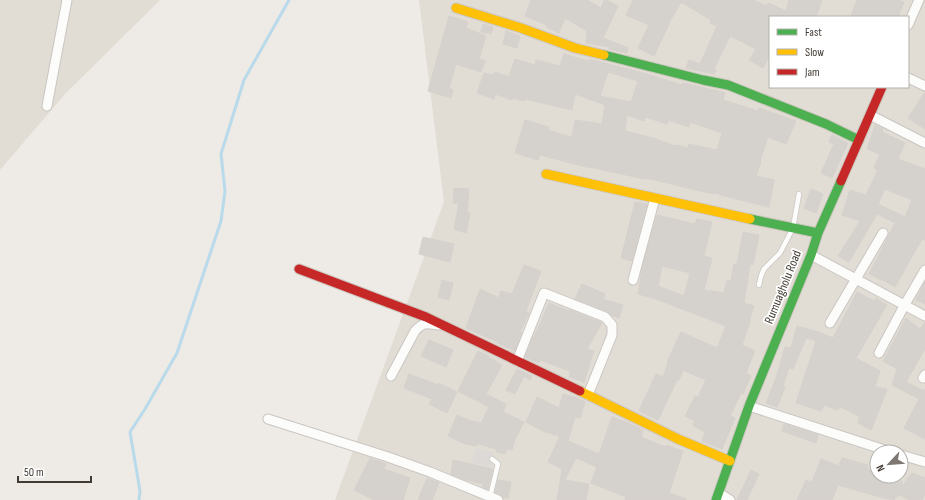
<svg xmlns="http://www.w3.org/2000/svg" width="925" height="500" font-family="'Sofia Sans Condensed',sans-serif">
  <rect width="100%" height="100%" fill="#eeeae6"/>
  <path fill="#e1dcd4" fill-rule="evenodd" d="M0 0H160L65 94 0 170Z
    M419 0H925V500H335L444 202ZM770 17H908V87H770ZM877 452H901V476H877Z"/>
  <path fill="#ddd9d6" d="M477 448 493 452V467L471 462Z"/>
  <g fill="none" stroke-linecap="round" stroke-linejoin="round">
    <path stroke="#b9daea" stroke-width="3" d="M139 500 140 491 130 432 145 409 177 353 221 221 225 191 221 154 244 80 289 0"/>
  </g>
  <path fill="#d5d1cd" stroke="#d6d1cc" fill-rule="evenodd" d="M531 0H587L601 8 604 0H606L618 6 603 38 628 48 627 53 609 49 610 47 586 43 587 31 565 18 559 33 546 27 547 25 525 16Z
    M633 0H754L767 6 768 3 786 11 789 0H822L816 17H770V55L763 68 749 60 756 49 730 36 714 69 716 70 714 74 686 68 689 60 700 64 717 26 710 23 711 20 681 2 669 23V24L654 56 638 48 649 25 626 15Z
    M857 0H898L904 2 898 17H857L851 15Z
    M449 16 468 22 466 28 486 36 479 59 485 61 481 72 456 64 449 88 453 90 451 98 428 91Z
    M483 24 493 27 491 34 481 32Z
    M506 31 520 36 517 48 503 44Z
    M564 54 588 61 589 59 647 74 682 85 683 83 718 91 725 93 723 100 758 111 759 108 796 121 786 144 768 137 760 161 761 162 756 176 774 180 769 207 732 198 714 193V194L704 192 655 180 645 178 644 179 590 167V168L540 155 538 160 515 153 525 120 549 127 548 130 556 132V133L572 137 575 120 602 124 605 105 575 94 572 110 525 99 524 101 513 98 512 100 495 94 494 99 477 93 484 73 494 75 495 72 509 77 515 59 535 65 536 60 560 66ZM608 72 638 81 631 102 600 96ZM627 115 644 121 645 117 667 124 668 120 689 127 690 122 722 133 717 150 689 144 688 148 676 145V146L657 140V139L625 131Z
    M925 92V129L908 118Z
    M875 125 883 129 882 132 905 143 898 159 925 169V240L922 239 895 287 881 279V280L869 274 895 223 877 214 849 262 838 256 860 221 842 215 850 190 866 195 878 170 874 168 880 154 867 149ZM885 189 912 200 905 217 878 204Z
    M832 135 848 143 832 178 821 173 834 144 829 142Z
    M454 188 469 189 467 213H470L466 233 454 229 459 203H453Z
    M811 189 823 194 816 213 804 208Z
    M635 202 647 204 632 261 621 258Z
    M657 215 695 224 697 219 712 222 704 256 712 258 704 290 724 293 727 280 731 281 734 264H737L743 232 759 235 753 265 750 264 744 303 754 306 749 322H750L742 345 755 351 746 373 751 376 743 394 741 393 730 416 735 418 722 449 702 441 705 432 693 426 695 421 685 416 695 396 698 397 706 380 683 370 679 380H677L658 420 639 411 656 374 663 377 668 363 667 362 681 332 717 348 726 326 656 299 638 294 643 264ZM662 266 690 273 684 296 658 286Z
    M423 237 454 244 450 262 419 254Z
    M524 265 541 271 526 311 529 313 520 332H522L515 351 497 343 498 342 486 337 466 328 480 289 499 298 501 291 512 294Z
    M442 280 453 283 449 300 438 297Z
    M925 282V304L916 300Z
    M582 284 605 294 603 299 623 305 619 318 611 315 607 311 575 299Z
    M857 292 874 301 876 298 887 305 856 358 880 371 875 386 887 390 871 430 858 423 860 417 841 407 837 410 824 405 821 411 796 403 816 341 806 338 793 369 789 368 783 386 785 387 777 407 766 403 776 378 785 347 791 348 797 326 818 332 833 338Z
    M549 303 569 311 570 310 602 323 587 349 594 351 584 382 569 377 570 371 540 360 539 363 525 357 533 337H534Z
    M906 318 920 329 925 322V349L906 382 924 391 925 389V439L904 428 919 399 892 385 897 369 883 361Z
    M429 340 453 350 446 367 421 356Z
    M478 351 489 356 488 357 502 365 486 394 506 404 503 412 524 422 517 436H516L512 450 507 449 505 454 496 452V449L479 444 475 446 463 443 448 436 457 415 471 421 481 423 489 407 458 391Z
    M517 369 532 376 530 380 524 376 515 394 506 390Z
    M409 374 438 385 439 383 457 392 447 413 429 404 432 399 404 388Z
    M563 394 577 398 585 402 580 418 575 417 568 441 599 454 612 417 629 423 643 430 641 437 665 447 666 445 683 451 669 493 686 499 685 500H625L626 497 591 483 597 467 576 458 565 480 589 484 586 500H557L562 469 548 462 560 436 545 432 526 422 537 397 559 408Z
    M784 424 818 435 816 443 782 431Z
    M370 458 386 464 384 469 410 478 403 500H374L354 490Z
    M842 458 868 465 867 469 877 472V476H899L903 485 912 473 925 478V494L922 500H910L899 495 894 500 884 498 838 485 832 500H797L806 480 812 482 821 459 839 466Z
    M453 460 493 469 488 489 482 487 483 484 466 480 451 474Z
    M751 470 759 474 747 500H737Z
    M427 478 439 483 432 500H418Z
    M498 480 511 482 508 498H503L501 495 495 492Z"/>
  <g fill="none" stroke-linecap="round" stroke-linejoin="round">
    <g stroke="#cac6c2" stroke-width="6">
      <path id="lane" d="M759 285 761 276 764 269 780 253 793 228 799 194
        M490 497 498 464 492 459"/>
    </g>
    <g stroke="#cac6c2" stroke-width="11">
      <path id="street" d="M908 25 919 0
        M908 78 925 86
        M47 106 67 0
        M870 115 925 143
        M811 255 925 316
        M633 280 655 198
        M830 323 883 233
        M879 353 904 306 925 270
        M517 361 544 293 605 317 612 325V335L588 395
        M391 376 415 331C424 321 427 324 439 325
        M923 378 925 375
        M749 406 891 452
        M268 419 388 457 430 472 498 500
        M901 455 925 462
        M719 493 730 500"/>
    </g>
    <g stroke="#ccc7be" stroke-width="11">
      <path id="fast" d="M604 55 703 80 728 85 826 124 859 140
        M750 219 818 233
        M716 500 749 406 811 255 818 233 841 181"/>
    </g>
    <g stroke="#ccc7be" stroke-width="11">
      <path id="slow" d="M456 8 521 28 575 48 604 55
        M546 174 750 219
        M580 391 678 439 730 461"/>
    </g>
    <g stroke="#ccc7be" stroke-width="11">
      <path id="jam" d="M841 181 882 87
        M299 269 426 317 580 391"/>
    </g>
    <use href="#lane" stroke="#fcfcfb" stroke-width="4.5"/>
    <use href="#street" stroke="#fcfcfb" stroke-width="9"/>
    <use href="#fast" stroke="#4caf50" stroke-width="9"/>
    <use href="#slow" stroke="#ffc107" stroke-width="9"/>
    <use href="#jam" stroke="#c62828" stroke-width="9"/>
  </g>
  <g text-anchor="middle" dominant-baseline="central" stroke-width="3.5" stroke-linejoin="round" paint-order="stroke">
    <g font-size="13" fill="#423b34" stroke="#fff">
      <text transform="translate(783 287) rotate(-68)">Rumuagholu Road</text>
    </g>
  </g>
  <rect x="769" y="16" width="140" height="72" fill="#ffffff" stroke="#b3b1ae"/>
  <rect x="777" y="29" width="20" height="6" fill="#4caf50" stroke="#b3b1ae"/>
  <text x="805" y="36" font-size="12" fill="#423b34">Fast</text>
  <rect x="777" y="49" width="20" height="6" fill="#ffc107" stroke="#b3b1ae"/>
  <text x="805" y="56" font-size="12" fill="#423b34">Slow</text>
  <rect x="777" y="69" width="20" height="6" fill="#c62828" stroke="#b3b1ae"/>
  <text x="805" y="76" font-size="12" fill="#423b34">Jam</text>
  <g transform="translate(889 464) rotate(244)"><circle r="19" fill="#ffffff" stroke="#b3b1ae"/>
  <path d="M0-3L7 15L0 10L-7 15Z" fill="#7e7872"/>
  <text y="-6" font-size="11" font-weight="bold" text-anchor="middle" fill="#423b34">N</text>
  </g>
  <path d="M18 476v6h73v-6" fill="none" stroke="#423b34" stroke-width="2"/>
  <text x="24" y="476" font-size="12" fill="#423b34" stroke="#ffffff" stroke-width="3" paint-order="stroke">50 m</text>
</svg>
